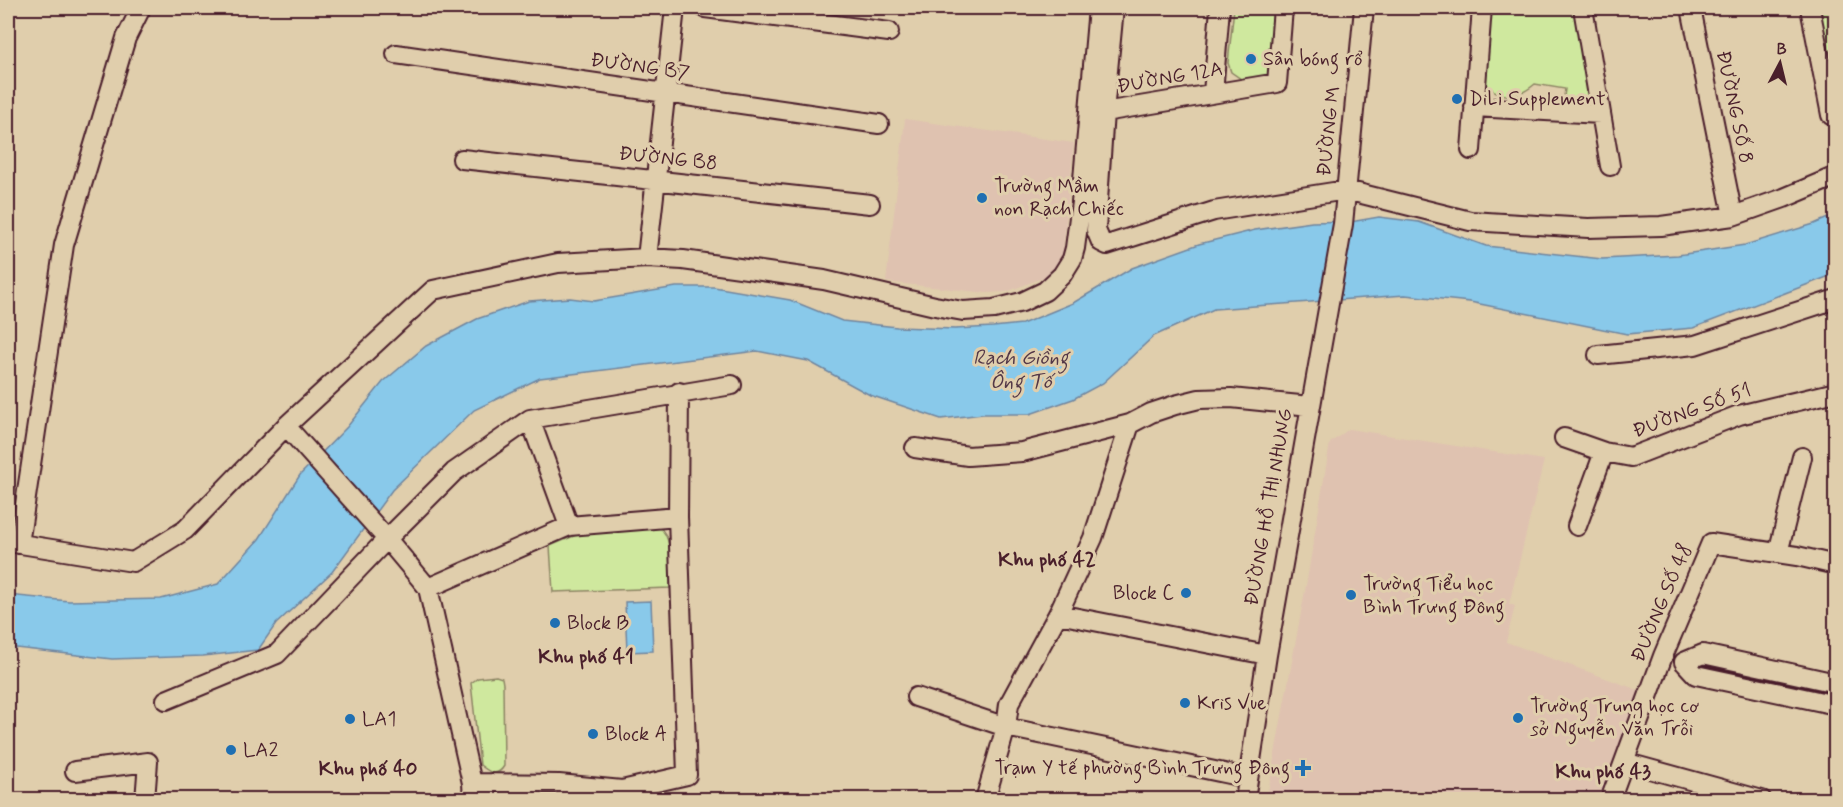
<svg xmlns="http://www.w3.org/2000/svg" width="1843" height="807" font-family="Mynerve,sans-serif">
  <rect width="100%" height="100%" fill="#e0ceac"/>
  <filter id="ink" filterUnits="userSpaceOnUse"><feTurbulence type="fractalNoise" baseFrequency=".0167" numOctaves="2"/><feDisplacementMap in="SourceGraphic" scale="12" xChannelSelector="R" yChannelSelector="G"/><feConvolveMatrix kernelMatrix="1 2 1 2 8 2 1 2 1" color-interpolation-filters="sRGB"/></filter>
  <g filter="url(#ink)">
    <path fill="#dfc2b0" d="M905 119 1074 143 1063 253 1054 268 1045 277 1006 292 988 293 886 282Z
      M1349 429 1544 460 1509 604 1515 606 1506 642 1641 691 1599 799 1284 800 1267 797 1307 580 1330 443Z"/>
    <path fill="#cfe89e" stroke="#8c8464" stroke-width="1.5" d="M1234 8H1276L1268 77 1244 81 1231 72 1228 63Z
      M1562 8H1573L1577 12 1589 93V99L1584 104 1563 103 1565 89 1535 84C1516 100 1502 99 1483 83L1489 19 1492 13 1497 11Z
      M1817 8H1835V53L1828 51 1826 46Z
      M658 526C675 538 669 569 670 588L553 592 550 546 581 533Z
      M496 676 502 678 503 684 504 766C497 778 489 772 480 765L471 683 478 678Z"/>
    <path fill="#89c9ea" stroke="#70859e" stroke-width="1.5" d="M1835 215V274L1693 328 1627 334 1470 302 1405 295 1214 309 1154 336 1103 383 1073 399 1030 414H983L941 419 870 395 808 361 757 351 540 378 474 410 392 490 332 572 276 624 258 650 203 656 112 659 8 647V595L69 601 161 599 218 584 259 539 300 475 347 427 383 382 426 346 477 319 529 301 570 298 594 301 676 287H714L790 300 842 321 897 327 955 329 993 327 1022 324 1073 303 1132 268 1199 244 1255 230 1312 222 1356 221 1379 217 1419 222 1486 246 1602 259 1678 255 1745 245 1814 224Z
      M651 601 653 651 627 652 625 602Z"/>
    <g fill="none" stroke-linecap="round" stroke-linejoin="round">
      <g stroke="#4a1f2b" stroke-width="22">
        <path id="minor" d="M705 8 889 32
          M1114 8 1104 112 1096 230 1101 242 1107 245 1214 211 1346 190 1470 221 1588 228 1661 226 1733 216 1784 198 1836 176
          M1583 8 1610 166
          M1691 8 1733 216
          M1810 8 1831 115
          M396 54 879 124
          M1213 93 1220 8
          M1474 107 1601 114
          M1104 112 1277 83 1283 8
          M1471 150 1482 8
          M462 159 870 204
          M647 258 675 8
          M1598 355 1695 345 1836 299
          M530 419 569 526
          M1564 438 1604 452 1631 457 1739 415 1836 392
          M915 448 968 456 1022 452 1130 424 1151 413 1175 405 1199 399 1231 398 1310 406
          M678 517 679 392
          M1577 526 1604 452
          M8 542 133 562 185 530 286 426 433 290 558 263 647 258 683 260 824 280 935 306 963 311 994 309 1022 302 1045 291 1062 275 1072 259 1075 248 1081 202 1098 8
          M19 544 64 245 126 38 141 8
          M1778 553 1802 457
          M428 588 472 783 473 800
          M1058 614 1267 655
          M1684 662 1696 675 1836 705
          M1684 662 1703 654 1836 683
          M916 697 1006 727 1248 778
          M166 700 277 654 387 539 286 426
          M1624 762 1762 800
          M75 771 148 762 145 800
          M472 783 559 784 622 790 687 775 678 517 569 526 428 588 387 539 454 472 530 419 732 385
          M985 800 1006 727 1009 704 1058 614 1093 538 1130 424
          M1245 800 1267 655 1343 224 1364 8
          M1610 800 1663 656 1711 543 1797 556 1836 565"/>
      </g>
      <use href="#minor" stroke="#e0ceac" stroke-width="18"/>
    </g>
  </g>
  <g fill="#1f6fb2" stroke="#e0ceac" stroke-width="2">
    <circle cx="1251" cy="59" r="6"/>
    <circle cx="1457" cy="99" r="6"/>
    <circle cx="982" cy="198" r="6"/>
    <circle cx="1186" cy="593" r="6"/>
    <circle cx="1351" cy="595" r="6"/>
    <circle cx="555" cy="623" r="6"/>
    <circle cx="1185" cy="703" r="6"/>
    <circle cx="1518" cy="718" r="6"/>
    <circle cx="350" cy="719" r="6"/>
    <circle cx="593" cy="734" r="6"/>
    <circle cx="231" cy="750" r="6"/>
    <path d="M1300 759h6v6h6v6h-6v6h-6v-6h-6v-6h6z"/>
  </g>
  <g text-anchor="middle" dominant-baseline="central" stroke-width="6" stroke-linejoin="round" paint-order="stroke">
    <g font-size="20" fill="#4a1f2b" stroke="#e0ceac" text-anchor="start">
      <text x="1263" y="59">Sân bóng rổ</text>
      <text x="1469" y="99">DiLi Supplement</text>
      <text x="994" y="186">Trường Mầm<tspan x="994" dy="23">non Rạch Chiếc</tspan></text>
      <text x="1363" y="584">Trường Tiểu học<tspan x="1363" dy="23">Bình Trưng Đông</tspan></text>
      <text x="1174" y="593" text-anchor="end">Block C</text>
      <text x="567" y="623">Block B</text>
      <text x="1197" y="703">Kris Vue</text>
      <text x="1530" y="706">Trường Trung học cơ<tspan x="1530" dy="23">sở Nguyễn Văn Trỗi</tspan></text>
      <text x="362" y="719">LA1</text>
      <text x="605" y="734">Block A</text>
      <text x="243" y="750">LA2</text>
      <text x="1290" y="768" text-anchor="end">Trạm Y tế phường Bình Trưng Đông</text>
    </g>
    <g font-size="20" fill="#4a1f2b" stroke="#e0ceac">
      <text transform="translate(640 67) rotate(8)">ĐƯỜNG B7</text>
      <text transform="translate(1170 78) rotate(-10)">ĐƯỜNG 12A</text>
      <text transform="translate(1734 107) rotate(78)">ĐƯỜNG SỐ 8</text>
      <text transform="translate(1329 131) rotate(-84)">ĐƯỜNG M</text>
      <text transform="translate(668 159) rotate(6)">ĐƯỜNG B8</text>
      <text transform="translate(1692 411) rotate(-20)">ĐƯỜNG SỐ 51</text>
      <text transform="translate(1269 507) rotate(-80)">ĐƯỜNG HỒ THỊ NHUNG</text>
      <text transform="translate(1662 603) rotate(-67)">ĐƯỜNG SỐ 48</text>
    </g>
    <g font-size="21" font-style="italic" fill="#533848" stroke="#e0ceac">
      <text x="1021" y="358">Rạch Giồng<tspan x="1021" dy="24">Ông Tố</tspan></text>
    </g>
    <g font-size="21" font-weight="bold" fill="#4a1f2b" stroke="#e0ceac">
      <text x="1047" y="560">Khu phố 42</text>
      <text x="586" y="657">Khu phố 41</text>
      <text x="368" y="769">Khu phố 40</text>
      <text x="1603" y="772">Khu phố 43</text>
    </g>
  </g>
  <rect width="1843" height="807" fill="none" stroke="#e0ceac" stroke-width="30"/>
  <rect x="15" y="15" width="1813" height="777" fill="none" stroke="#4a1f2b" stroke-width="2" filter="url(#ink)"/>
  <g transform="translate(1780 63) rotate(7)" stroke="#e0ceac" stroke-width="4.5" paint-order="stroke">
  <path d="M0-4.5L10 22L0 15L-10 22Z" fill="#4a1f2b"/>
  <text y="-9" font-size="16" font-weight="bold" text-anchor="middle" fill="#4a1f2b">B</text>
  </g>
</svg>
